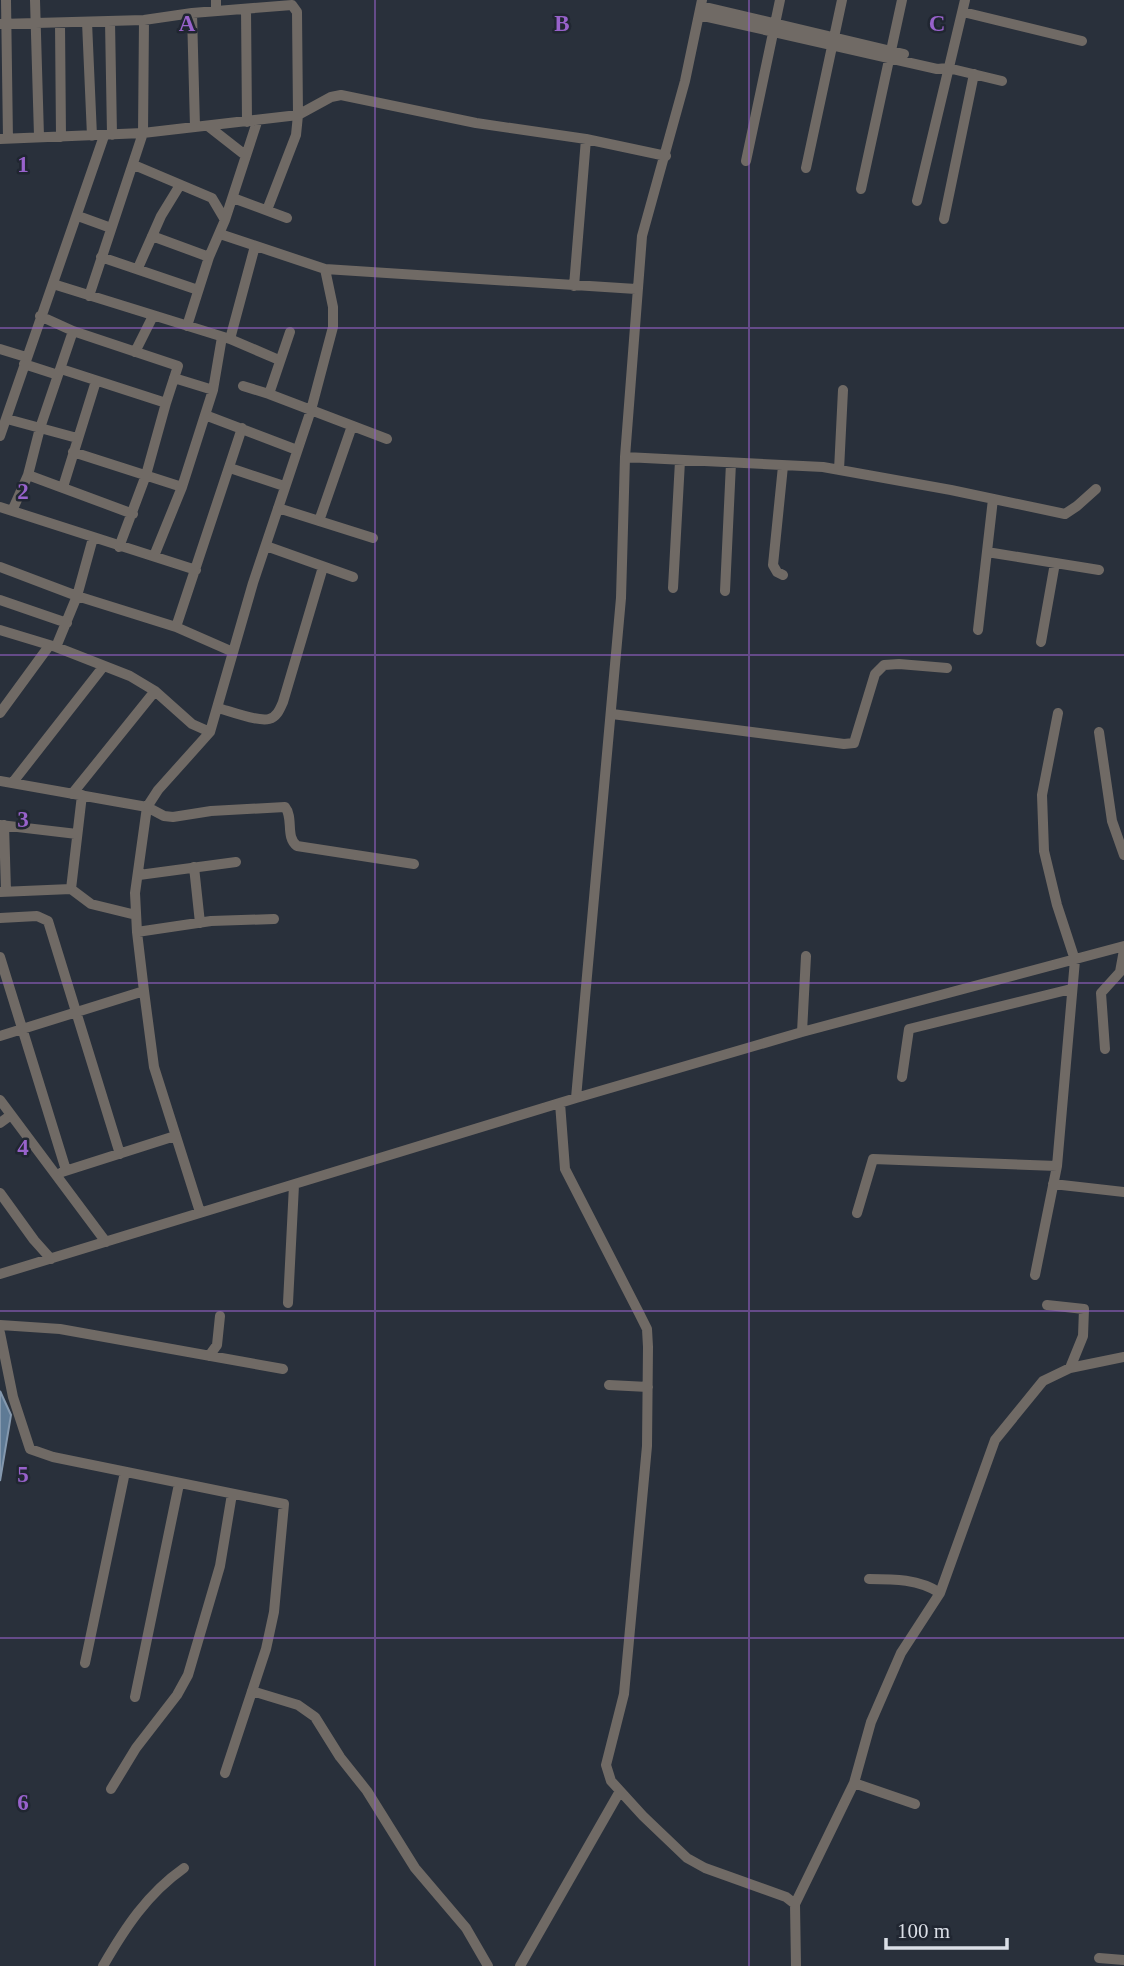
<svg xmlns="http://www.w3.org/2000/svg" width="1124" height="1966" font-family="Georgia,serif">
  <rect width="100%" height="100%" fill="#29303b"/>
  <path fill="#5e7a95" stroke="#8498ae" stroke-width="2" d="M0 1391 11 1415 0 1481Z"/>
  <g fill="none" stroke-linecap="round" stroke-linejoin="round">
    <path stroke="#706a65" stroke-width="10" d="M6 0 8 139
      M35 0 39 136
      M216 0V11
      M701 6 904 54
      M246 9 247 122
      M963 12 1082 41
      M192 13 195 127
      M699 15 937 69 948 68 1002 81
      M110 21 112 135
      M87 22 92 136
      M0 24 144 20 192 13 292 5 297 12 298 115 143 133 0 139
      M60 24 61 137
      M208 126 245 155
      M746 161 780 0
      M134 165 212 198 225 220
      M806 168 842 0
      M861 189 902 0
      M233 198 287 218
      M917 201 965 0
      M267 210 296 135 298 115 331 97 341 95 476 123 586 139 666 156
      M78 216 111 228
      M944 219 974 74
      M220 234 325 269 636 289
      M152 236 209 257
      M101 257 198 290
      M138 268 161 216 180 185
      M53 284 230 339 279 360
      M574 286 586 139
      M89 296 143 133 144 20
      M40 316 73 331 178 366 166 403 61 369
      M187 326 209 257 225 220 257 122
      M290 332 269 394 387 439
      M230 339 255 246
      M0 349 26 357
      M135 352 153 316
      M24 364 58 375
      M243 386 269 394
      M213 390 222 337
      M205 415 297 450
      M7 419 77 438
      M0 436 104 136
      M73 452 182 487
      M625 457 823 467 951 490 1065 514 1077 506 1096 489
      M783 466 773 565 777 572 783 575
      M230 468 284 486
      M839 470 843 390
      M28 475 133 514
      M63 487 96 381
      M0 507 196 570
      M278 508 373 538
      M12 511 28 475 40 428 73 331
      M319 521 352 426
      M266 546 353 577
      M119 547 146 475 166 403
      M987 552 1099 570
      M154 556 182 487 213 390 174 378
      M0 567 77 596 176 627 233 652
      M673 588 680 461
      M725 591 731 463
      M0 600 67 623
      M176 627 242 428
      M0 630 56 647 130 676 155 691 192 724 210 732
      M978 630 993 499
      M1041 642 1055 563
      M56 647 77 596 93 538
      M218 708C229 711 258 722 269 719 277 717 280 709 283 702L323 567
      M0 713 49 646
      M612 714 844 744 854 743 875 674 884 665 899 664 947 668
      M1099 732 1112 821 1124 855
      M0 781 147 807 164 816 173 817 211 811 285 807C294 818 285 837 297 846L414 864
      M13 782 103 667
      M72 794 155 691
      M0 825 77 834
      M4 825 6 891
      M194 867 200 923
      M139 875 236 862
      M71 889 82 795
      M0 892 71 889 91 904 136 915
      M0 918 37 916 48 921 120 1154
      M137 932 211 921 274 919
      M0 957 66 1170
      M802 1032 806 956
      M0 1036 144 991
      M1105 1049 1101 993 1120 972 1124 950
      M902 1077 909 1029 1071 989
      M576 1098 621 598 625 457 642 236 685 81 702 0
      M0 1100 106 1242
      M560 1103 565 1169 639 1313 647 1329 648 1347 647 1446 624 1694 606 1765 611 1781 643 1816 687 1858 705 1868 786 1897 795 1904 796 1966
      M0 1123 11 1115
      M62 1172 175 1136
      M1053 1184 1124 1192
      M0 1193 34 1240 51 1259
      M200 1212 154 1067 144 991 137 932 135 893 147 807 158 790 210 732 253 583 311 410 333 327V307L325 269
      M857 1213 873 1159 1057 1166
      M0 1274 576 1098 802 1032 1124 946
      M1035 1275 1057 1166 1075 960 1057 905 1044 851 1042 795 1058 713
      M288 1303 294 1185
      M1047 1305 1084 1309 1083 1336 1070 1368
      M0 1325 60 1329 283 1369
      M0 1333 13 1397 30 1449 53 1457 284 1504 274 1612 266 1649 225 1773
      M209 1356 217 1345 220 1316
      M609 1385 648 1387
      M869 1579C894 1579 919 1579 940 1593
      M85 1663 125 1472
      M252 1691 298 1705 315 1717 340 1757 367 1791 415 1868 466 1928 488 1966
      M135 1697 179 1484
      M854 1783 915 1804
      M111 1789 136 1748 177 1695 188 1675 220 1566 232 1494
      M795 1904 854 1783 871 1722 901 1653 940 1593 995 1440 1043 1381 1070 1368 1124 1357
      M1099 1958 1124 1960
      M103 1966C125 1928 147 1894 184 1868
      M520 1966 620 1791"/>
  </g>
  <path fill="none" stroke="#9862cb" stroke-width="2" stroke-opacity="0.55" d="M375 0V1966M749 0V1966M0 328H1124M0 655H1124M0 983H1124M0 1311H1124M0 1638H1124"/>
  <g font-size="23" text-anchor="middle" font-weight="bold" fill="#9862cb" stroke="#202631" stroke-width="5" stroke-linejoin="round" paint-order="stroke">
    <text x="187" y="31">A</text>
    <text x="562" y="31">B</text>
    <text x="937" y="31">C</text>
    <text x="23" y="172">1</text>
    <text x="23" y="499">2</text>
    <text x="23" y="827">3</text>
    <text x="23" y="1155">4</text>
    <text x="23" y="1482">5</text>
    <text x="23" y="1810">6</text>
  </g>
  <path d="M886 1938v10h121v-10" fill="none" stroke="#dbdfe7" stroke-width="3.5"/>
  <text x="897" y="1938" font-size="21" fill="#dbdfe7" stroke="#202631" stroke-width="5" paint-order="stroke">100 m</text>
</svg>
